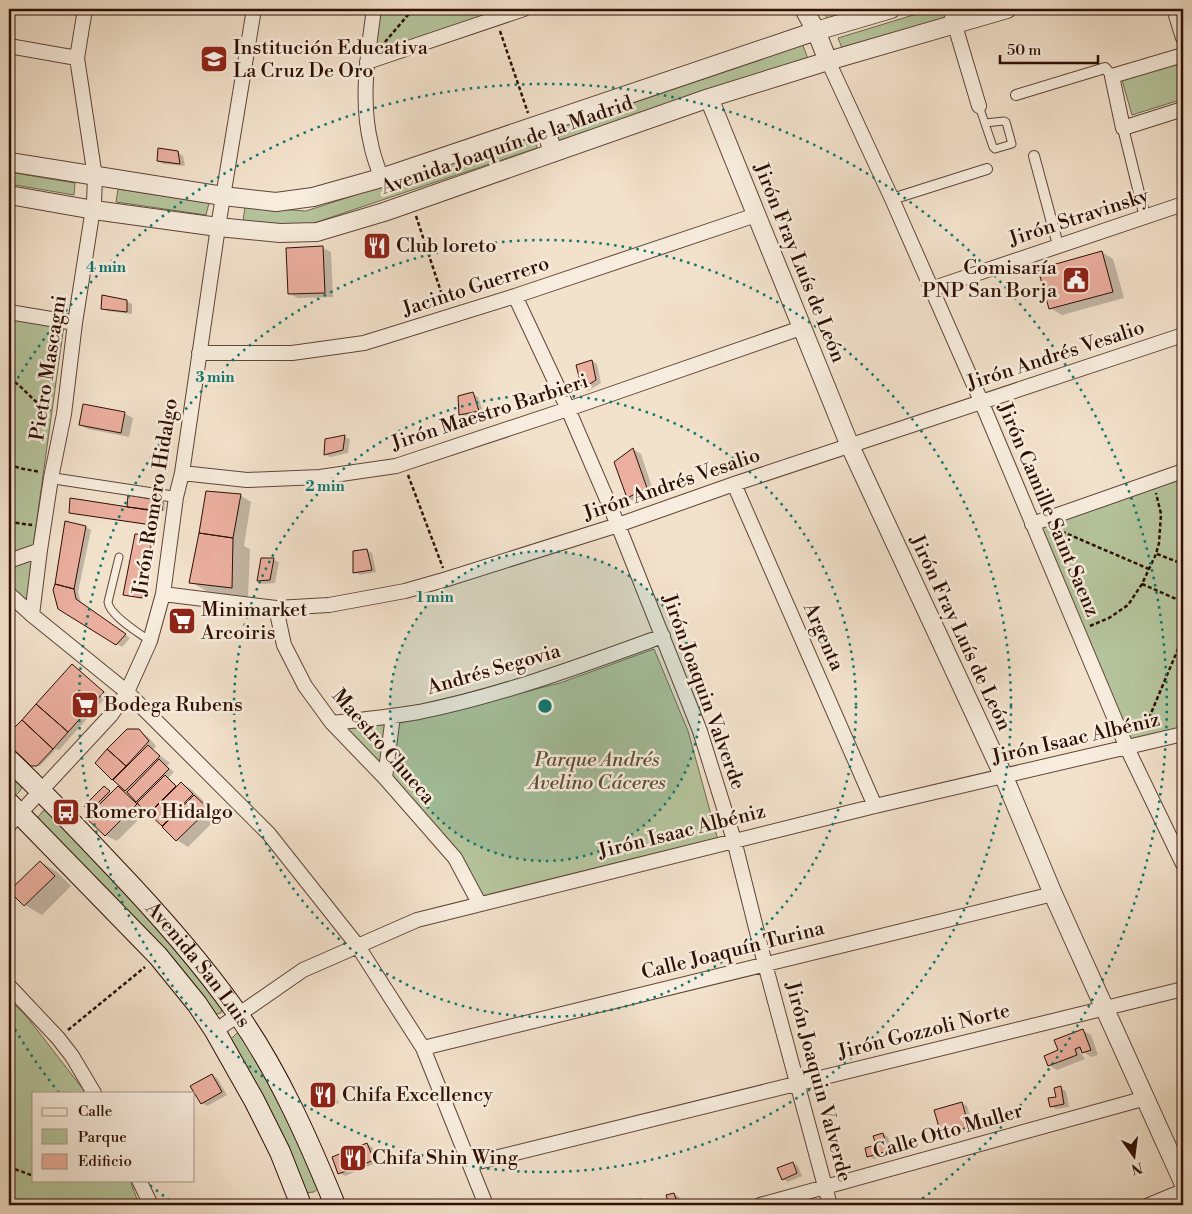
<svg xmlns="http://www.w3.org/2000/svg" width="1192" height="1214" font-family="'Libre Bodoni',serif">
  <rect width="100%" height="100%" fill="#f2e1cb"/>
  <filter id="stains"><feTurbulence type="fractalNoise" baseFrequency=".004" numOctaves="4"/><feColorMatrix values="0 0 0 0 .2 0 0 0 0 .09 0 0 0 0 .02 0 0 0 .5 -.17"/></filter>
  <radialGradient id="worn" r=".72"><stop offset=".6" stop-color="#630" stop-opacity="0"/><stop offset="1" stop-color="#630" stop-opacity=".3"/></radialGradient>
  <path fill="#b5c49c" stroke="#726a50" d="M377 9H505L370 54Z
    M821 9H863L828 19Z
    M933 9H988L844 53 838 38Z
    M802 43 808 59 557 141 554 129Z
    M1183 60V99L1132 115 1122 80Z
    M534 137 537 148 305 226 243 221 245 207 306 211Z
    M9 172 75 183 74 195 9 184Z
    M118 189 209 203 206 215 116 202Z
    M9 317 64 325 33 547 9 555Z
    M1183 477V729L1130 743 1041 527Z
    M33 555 30 603 9 586V564Z
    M654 649 688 731 718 840 481 898 390 777 396 724 560 683Z
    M387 724 382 771 339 730Z
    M9 768 22 786C20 794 16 795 9 795Z
    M49 810 149 914 223 1006 221 1013 212 1015 37 821 38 817 43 811Z
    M9 999 27 1017 86 1093H34V1180H130L139 1205H9Z
    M237 1033H241L270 1078 319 1188 314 1192 304 1193 230 1043 231 1039Z"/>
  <path fill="#0003" d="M177 152 183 156 185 166 163 164 158 161Z
    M323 248 331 252 333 297 298 298 290 294Z
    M1102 252 1113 259 1124 298 1062 315 1050 308Z
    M126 301 132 304V314L107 311 102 308Z
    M592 361 597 364 601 383 588 391 583 388Z
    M473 394 478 397 484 414 465 417 460 414Z
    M124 413 133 418 129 437 88 429 80 425Z
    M345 437 350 439 348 453 330 457 325 454 327 440Z
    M634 450 641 454 654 493 636 502 628 498 616 463Z
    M240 495 251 502 244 546 250 549 248 597 208 592 191 582Z
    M129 497 165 503 164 511 149 510 156 514 154 526 70 512 128 508Z
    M86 527 91 530 78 592 81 603 130 638 122 647 59 608Z
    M136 535 155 538 144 598 126 595Z
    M367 550 372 553 376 572 360 575 355 572Z
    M262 559 274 560 279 562 275 583 263 584 258 581Z
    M73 666 108 695 59 750 56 749 40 766H34L9 744V735Z
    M138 731 147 736 156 746 153 750 170 763 167 766 174 772 168 778 178 787 181 784 190 788 219 816 188 847 177 840 147 811 117 841 105 835 94 812 86 806 106 788 112 794 120 785 97 763Z
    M41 862 57 872 71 886 42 915 25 905 11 891Z
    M1083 1031 1091 1035 1098 1055 1091 1057 1082 1051H1079L1085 1059 1057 1070 1049 1065Z
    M212 1075 217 1078 227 1095 207 1106 202 1103Z
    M326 1084 331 1087 339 1103 326 1108 321 1105Z
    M1060 1088 1066 1091 1069 1107 1056 1109 1051 1106 1058 1098Z
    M962 1103 967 1106 974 1129 963 1132 958 1130 946 1133 941 1130Z
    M883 1134 888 1137 893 1154 874 1159 869 1156 877 1146Z
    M367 1144 372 1147 378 1162 345 1176 339 1173Z
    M793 1163 798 1166 802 1176 788 1182 783 1179Z
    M674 1194 679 1197 682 1205H661L670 1203Z"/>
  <path fill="#ebaf9f" stroke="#2e0f04" d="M158 148 178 151 180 164 157 161Z
    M323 246 325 293 288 294 286 248Z
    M1102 251 1113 292 1049 309 1038 269Z
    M102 295 127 300V312L101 309Z
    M592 360 596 380 582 389 576 365Z
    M473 392 479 411 459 415 458 396Z
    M83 404 125 412 121 433 79 425Z
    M345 435 343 450 324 455 325 439Z
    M633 448 647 488 627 498 614 462Z
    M206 491 241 494 233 538 199 533Z
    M128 495 163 501 162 511 127 507Z
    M70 498 154 511 152 525 69 513Z
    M65 521 86 526 74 589 55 584Z
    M199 533 233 538 232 588 189 583Z
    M135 534 153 535 142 598 123 595Z
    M367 549 372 570 353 573V551Z
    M261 558H274L270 580 257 581Z
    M55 584 74 589 76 599 126 634 116 645 58 609 53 590Z
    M72 664 104 692 68 732 36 704Z
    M36 704 68 732 53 749 22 720Z
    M22 720 53 749 37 766H31L9 745V733Z
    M127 729H139L149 741 126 766 107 749Z
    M148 745 160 756 125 791 113 780Z
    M107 749 126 766 112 780 95 763Z
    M159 759 169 769 136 802 127 792Z
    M165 775 176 786 148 814 137 803Z
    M181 782 193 794 162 826 149 814Z
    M104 786 110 791 90 811 84 806Z
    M118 786 137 804 105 836 86 818Z
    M194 795 209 809 176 841 162 827Z
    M40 861 55 876 24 906 9 891Z
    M1083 1029 1091 1050 1082 1053 1080 1047 1075 1049 1077 1055 1048 1066 1044 1056 1058 1050 1054 1040Z
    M212 1074 222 1092 201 1104 190 1086Z
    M326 1083 334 1100 320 1106 312 1090Z
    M1061 1086 1064 1104 1050 1107 1048 1098 1056 1097 1054 1088Z
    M962 1102 969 1127 956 1130 955 1126 940 1131 934 1110Z
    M883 1133 888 1151 867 1157 865 1148 876 1145 873 1136Z
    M367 1143 374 1160 338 1174 332 1157Z
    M793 1162 797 1173 782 1180 777 1168Z
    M674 1193 678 1205H656L668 1202 666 1195Z
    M641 1199 642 1205H636L635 1200Z"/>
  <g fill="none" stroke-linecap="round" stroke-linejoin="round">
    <g stroke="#5f4436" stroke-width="9">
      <path id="service" d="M979 106 993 147 995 149 1012 144 1006 122 1004 121 985 123
        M119 557 108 602C109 615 139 633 150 641"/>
    </g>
    <g stroke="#5f4436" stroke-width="12">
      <path id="pedestrian" d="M1016 95 1105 68 1112 76
        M1123 128 1145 217
        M1034 156 1058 245
        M892 199 987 169
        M51 478 176 497"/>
    </g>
    <g stroke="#5f4436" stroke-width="16">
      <path id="minor" d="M374 9C368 53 360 100 371 144 373 156 378 167 381 178
        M950 9 979 106
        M1174 9 1183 38
        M9 46 77 58
        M1183 55 1112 76 1123 128 1183 109
        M828 61 892 199 981 401 1127 748 1183 864
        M367 62 524 9
        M931 289 1183 204
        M515 296 568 409 618 525 700 731 734 840 765 964 830 1205
        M9 312 75 323
        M199 353H292L364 343 515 296 756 215
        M182 473 247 480 320 477 396 466 568 409 801 328
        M734 484 875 806
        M1032 524 1183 471
        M9 561 40 550
        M9 594 32 615 127 692 269 834 357 945 423 1048 486 1205
        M163 594 276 608 329 605 405 591 447 579 618 525 734 484 1183 335
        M276 608 284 645 305 686 332 723 385 778 455 858 479 903
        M32 615 40 550 51 478 64 414 75 323 94 202 95 177 77 58 85 9
        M332 723C361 720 390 717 419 712 503 695 583 665 663 636
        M385 778 393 716
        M9 825 111 715 127 692 150 641 163 594 176 497 182 473 218 227 254 9
        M9 986 58 1038 72 1056 94 1093
        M215 1031 303 970 417 920 875 806 1183 734
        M423 1048 1053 894
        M470 1164 1183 989
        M139 1180 151 1205
        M760 1205 1146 1098
        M1149 1205 1183 1191"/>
    </g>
    <g stroke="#5f4436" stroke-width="20">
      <path id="tertiary" d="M804 9 816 31 828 61
        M709 98 850 446 1004 777 1053 894 1183 1182
        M544 123 553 153
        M9 162 223 196 276 202 313 197 381 178 816 31 891 9
        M9 195 94 210 218 227 280 233 317 232 384 212 709 98 828 61 1007 9"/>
    </g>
    <g stroke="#2e0f04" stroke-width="22">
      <g id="secondary">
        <path id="s1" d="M9 760C44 793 77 828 110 863 155 910 199 959 237 1013 278 1071 308 1139 335 1205"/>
        <path d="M9 803 158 956 197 1004 215 1031 254 1100 280 1152 301 1205"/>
      </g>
    </g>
    <path stroke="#2e0f04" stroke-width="2.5" stroke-dasharray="4 2.5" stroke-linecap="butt" d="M500 31 528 113
      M385 42 413 9
      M1181 70 1183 78
      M416 216 445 304
      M9 379C25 386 33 405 51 410
      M9 464 19 468 40 472
      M408 475 443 568
      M9 522 32 525
      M1056 529 1149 569
      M1157 554 1183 564
      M1142 584 1183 602
      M1090 626 1109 618 1128 605 1142 584 1156 554 1159 543 1161 514 1156 493
      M1144 730 1183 637
      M68 1030 145 967
      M9 1167 34 1176
      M45 1180 46 1181"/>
    <use href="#service" stroke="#f7ecdd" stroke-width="7"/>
    <use href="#pedestrian" stroke="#f7ecdd" stroke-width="10"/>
    <use href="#minor" stroke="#f7ecdd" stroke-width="14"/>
    <use href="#tertiary" stroke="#f7ecdd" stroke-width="18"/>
    <use href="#secondary" stroke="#f7ecdd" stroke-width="20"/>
  </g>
  <circle cx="545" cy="706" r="155" fill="#0f766e" fill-opacity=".12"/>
  <g fill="none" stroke="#0f766e" stroke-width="2.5" stroke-dasharray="2.5 5">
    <circle cx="545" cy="706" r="155"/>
    <circle cx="545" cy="706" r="311"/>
    <circle cx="545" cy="706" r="466"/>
    <path d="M176 1205A621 621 0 0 1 146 1182M59 1093A621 621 0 0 1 10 1021M10 391A621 621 0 1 1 914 1205"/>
  </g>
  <defs>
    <g id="school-square" transform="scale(1.4375)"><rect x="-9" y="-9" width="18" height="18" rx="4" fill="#8f2418" stroke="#f7ecdd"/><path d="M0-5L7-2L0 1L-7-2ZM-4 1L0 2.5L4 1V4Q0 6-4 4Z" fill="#fff"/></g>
    <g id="restaurant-square" transform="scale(1.4375)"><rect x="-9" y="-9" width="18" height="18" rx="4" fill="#8f2418" stroke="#f7ecdd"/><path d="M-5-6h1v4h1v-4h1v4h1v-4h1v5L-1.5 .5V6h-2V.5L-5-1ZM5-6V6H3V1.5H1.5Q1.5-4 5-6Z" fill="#fff"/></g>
    <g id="civic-square" transform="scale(1.4375)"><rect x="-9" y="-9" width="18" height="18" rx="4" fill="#8f2418" stroke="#f7ecdd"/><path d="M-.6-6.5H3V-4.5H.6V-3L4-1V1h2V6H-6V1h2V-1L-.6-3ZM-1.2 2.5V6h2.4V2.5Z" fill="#fff"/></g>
    <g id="supermarket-square" transform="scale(1.4375)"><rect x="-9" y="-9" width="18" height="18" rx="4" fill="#8f2418" stroke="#f7ecdd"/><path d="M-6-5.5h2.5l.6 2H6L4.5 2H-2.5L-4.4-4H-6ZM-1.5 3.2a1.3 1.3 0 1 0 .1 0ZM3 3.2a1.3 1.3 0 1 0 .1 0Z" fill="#fff"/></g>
    <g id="bus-square" transform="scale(1.4375)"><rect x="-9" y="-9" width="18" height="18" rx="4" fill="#8f2418" stroke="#f7ecdd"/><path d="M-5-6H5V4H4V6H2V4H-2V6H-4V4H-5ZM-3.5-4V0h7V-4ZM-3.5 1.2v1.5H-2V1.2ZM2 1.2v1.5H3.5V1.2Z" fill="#fff"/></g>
  </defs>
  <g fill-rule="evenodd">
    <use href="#school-square" x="214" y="59"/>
    <use href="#restaurant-square" x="377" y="246"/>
    <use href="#civic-square" x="1076" y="280"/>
    <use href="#supermarket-square" x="182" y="621"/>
    <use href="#supermarket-square" x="85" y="705"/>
    <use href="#bus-square" x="66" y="812"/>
    <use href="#restaurant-square" x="323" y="1095"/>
    <use href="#restaurant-square" x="353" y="1158"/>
  </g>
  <g text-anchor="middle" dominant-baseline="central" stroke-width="5" stroke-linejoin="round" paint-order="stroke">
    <g font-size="20" fill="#2e0f04" stroke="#f7ecdd" text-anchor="start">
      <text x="233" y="48">Institución Educativa<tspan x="233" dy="23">La Cruz De Oro</tspan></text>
      <text x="396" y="246">Club loreto</text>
      <text x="1057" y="268" text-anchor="end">Comisaría<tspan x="1057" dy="23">PNP San Borja</tspan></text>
      <text x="201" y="610">Minimarket<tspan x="201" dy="23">Arcoiris</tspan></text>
      <text x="104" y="705">Bodega Rubens</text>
      <text x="85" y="812">Romero Hidalgo</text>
      <text x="342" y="1095">Chifa Excellency</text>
      <text x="372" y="1158">Chifa Shin Wing</text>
    </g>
    <g font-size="20" fill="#2e0f04" stroke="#f7ecdd">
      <text transform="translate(507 146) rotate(-19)">Avenida Joaquín de la Madrid</text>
      <text transform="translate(1079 218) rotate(-18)">Jirón Stravinsky</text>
      <text transform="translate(799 263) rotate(68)">Jirón Fray Luís de León</text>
      <text transform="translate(476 287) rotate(-18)">Jacinto Guerrero</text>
      <text transform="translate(1056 356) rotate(-18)">Jirón Andrés Vesalio</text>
      <text transform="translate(49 368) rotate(-81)">Pietro Mascagni</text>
      <text transform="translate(490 413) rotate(-18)">Jirón Maestro Barbieri</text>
      <text transform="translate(672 485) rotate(-19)">Jirón Andrés Vesalio</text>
      <text transform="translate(156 497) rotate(-81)">Jirón Romero Hidalgo</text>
      <text transform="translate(1048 510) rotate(67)">Jirón Camille Saint Saenz</text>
      <text transform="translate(960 633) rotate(65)">Jirón Fray Luís de León</text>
      <text transform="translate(823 637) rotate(66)">Argenta</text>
      <text transform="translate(494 670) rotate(-16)">Andrés Segovia</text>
      <text transform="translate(703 692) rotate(70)">Jirón Joaquin Valverde</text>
      <text transform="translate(1076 739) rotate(-13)">Jirón Isaac Albéniz</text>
      <text transform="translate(383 747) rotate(49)">Maestro Chueca</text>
      <text transform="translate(682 832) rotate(-14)">Jirón Isaac Albéniz</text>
      <text transform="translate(733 951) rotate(-14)">Calle Joaquín Turina</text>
      <text stroke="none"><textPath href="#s1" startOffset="279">Avenida San Luis</textPath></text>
      <text transform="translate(924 1032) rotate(-14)">Jirón Gozzoli Norte</text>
      <text transform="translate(818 1082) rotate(75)">Jirón Joaquin Valverde</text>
      <text transform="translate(948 1132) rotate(-16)">Calle Otto Muller</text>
    </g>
    <g font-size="20" font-style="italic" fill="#5d4e39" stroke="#f7ecdd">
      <text x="597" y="760">Parque Andrés<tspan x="597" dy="23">Avelino Cáceres</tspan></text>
    </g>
  </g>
  <circle cx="545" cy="706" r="8" fill="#0f766e" stroke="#f7ecdd" stroke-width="2.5"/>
  <g font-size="15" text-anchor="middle" font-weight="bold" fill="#0f766e" stroke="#f7ecdd" stroke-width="5" stroke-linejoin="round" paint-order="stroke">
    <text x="106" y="272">4 min</text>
    <text x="215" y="382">3 min</text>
    <text x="325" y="491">2 min</text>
    <text x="435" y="602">1 min</text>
  </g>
  <rect width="1192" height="1214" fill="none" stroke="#f2e1cb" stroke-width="30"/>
  <rect x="10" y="10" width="1172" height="1194" fill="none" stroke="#2e0f04" stroke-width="2.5"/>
  <rect x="15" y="15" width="1162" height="1184" fill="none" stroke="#2e0f04"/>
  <rect x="32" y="1092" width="162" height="90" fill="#f7ecdd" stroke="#a79486"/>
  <rect x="42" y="1108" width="25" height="8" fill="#f7ecdd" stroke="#a79486"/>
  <text x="78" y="1116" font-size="15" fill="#2e0f04">Calle</text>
  <rect x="42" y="1129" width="25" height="15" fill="#b5c49c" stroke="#a79486"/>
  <text x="78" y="1142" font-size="15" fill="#2e0f04">Parque</text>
  <rect x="42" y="1154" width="25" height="15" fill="#ebaf9f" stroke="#a79486"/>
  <text x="78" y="1166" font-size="15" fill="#2e0f04">Edificio</text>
  <g transform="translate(1134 1156) rotate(166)" stroke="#f7ecdd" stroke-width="4" paint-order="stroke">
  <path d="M0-4L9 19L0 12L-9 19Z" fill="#2e0f04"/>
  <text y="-8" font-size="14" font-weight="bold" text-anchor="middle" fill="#2e0f04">N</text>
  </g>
  <path d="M1000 55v8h98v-8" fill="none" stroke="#2e0f04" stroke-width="2.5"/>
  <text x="1007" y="55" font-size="15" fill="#2e0f04" stroke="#f7ecdd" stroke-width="4" paint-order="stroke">50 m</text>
  <rect width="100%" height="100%" filter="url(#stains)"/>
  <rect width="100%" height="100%" fill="url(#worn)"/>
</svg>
